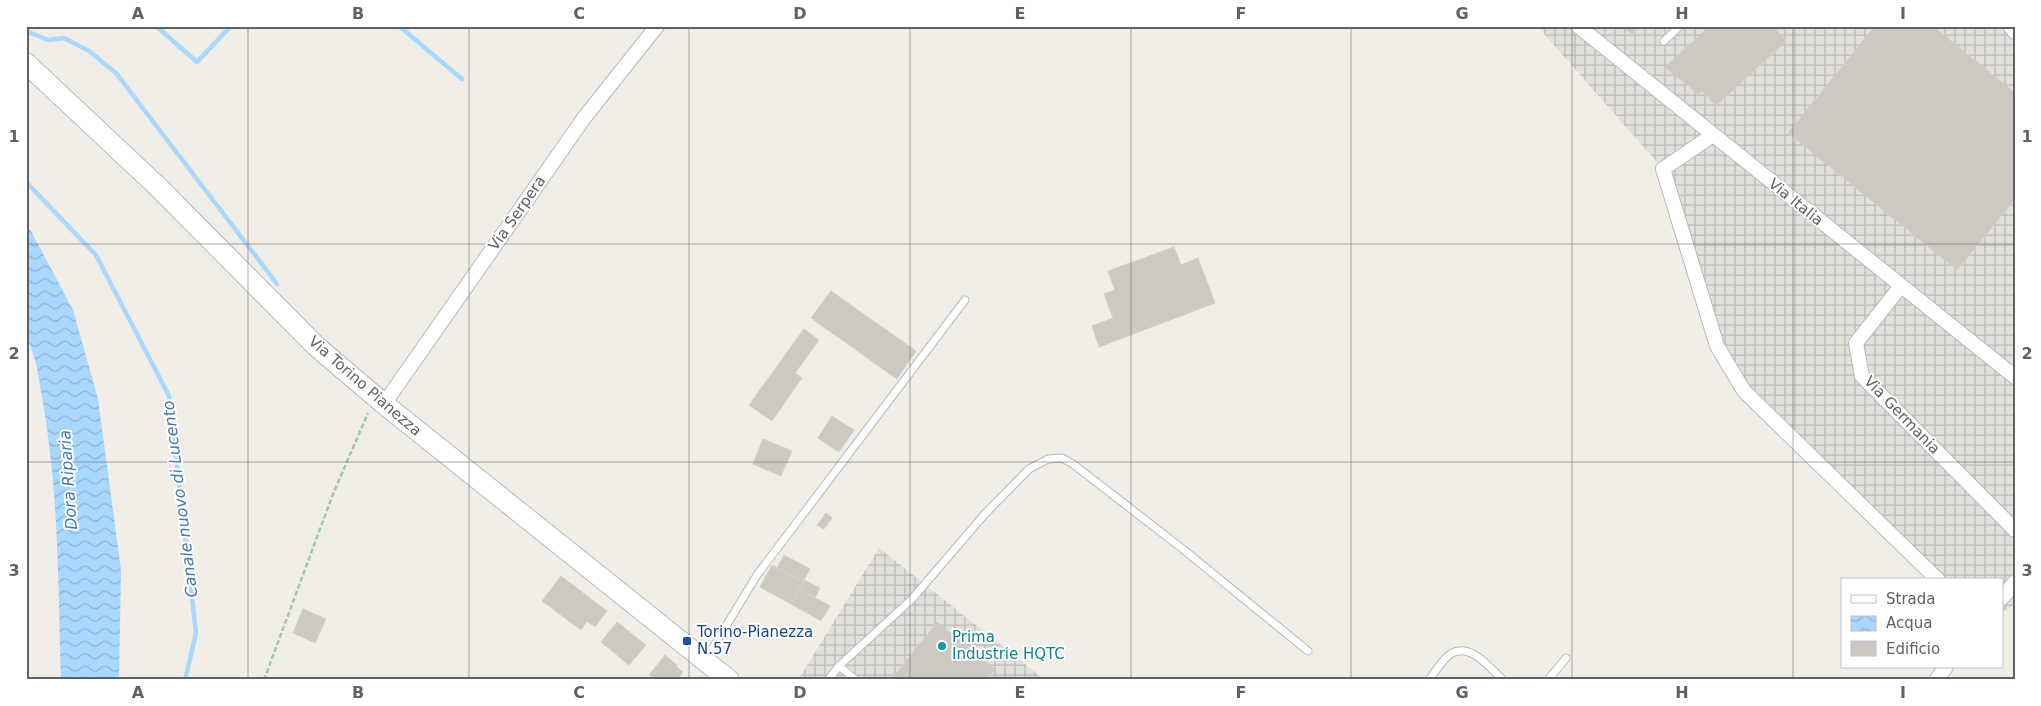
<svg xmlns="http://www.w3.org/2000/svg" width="2041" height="706" font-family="'DejaVu Sans',sans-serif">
  <defs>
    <pattern id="industrial-grid" width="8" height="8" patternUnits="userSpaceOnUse" patternTransform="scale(1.25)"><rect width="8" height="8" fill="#e2e0db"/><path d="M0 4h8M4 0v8" fill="none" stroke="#bab9b5"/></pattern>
    <pattern id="water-waves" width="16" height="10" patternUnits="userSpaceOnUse" patternTransform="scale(1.25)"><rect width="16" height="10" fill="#a8d7ff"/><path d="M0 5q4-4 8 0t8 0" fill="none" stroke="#8cb2d2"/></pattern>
  </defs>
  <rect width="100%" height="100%" fill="#f0eee6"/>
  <path fill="url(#industrial-grid)" d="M1537 26H2010L2015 32V605L2002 612V580H1938L1744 391 1717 346 1663 169Z
    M879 548 1045 680H798Z"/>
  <path fill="url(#water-waves)" d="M26 226 31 231 73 310 98 399 121 570 119 680H61C58 587 59 494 43 403 39 380 37 357 26 337Z"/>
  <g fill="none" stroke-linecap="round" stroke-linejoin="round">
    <path stroke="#a8d7ff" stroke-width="4.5" d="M156 26 197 62 231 26
      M399 26 462 79
      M26 31 48 40 64 38 89 51 116 73 277 284
      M26 182 96 255 169 396 196 633 185 680"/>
  </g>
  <path fill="#ccc9c3" stroke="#d5d0c4" d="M1621 26H1640L1632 34Z
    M1710 26H1773L1786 41 1716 106 1702 91 1698 94 1665 67Z
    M1875 26H1933L2015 93V199L1957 270 1788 133Z
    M1174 247 1181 265 1198 258 1215 303 1099 347 1092 326 1113 318 1104 294 1115 290 1108 271Z
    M831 291 916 351 897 379 811 318Z
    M804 329 819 340 795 373 780 362Z
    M780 362 802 378 772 421 749 405Z
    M832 416 854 430 839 452 818 438Z
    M763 439 792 451 781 476 753 464Z
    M826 513 832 518 824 529 817 525Z
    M784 555 810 569 803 582 777 568Z
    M772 565 803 582 791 604 760 587Z
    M561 576 607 611 595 627 587 621 581 630 542 601Z
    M804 580 820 588 815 598 799 589Z
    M799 589 830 606 821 621 791 604Z
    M303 609 326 619 315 643 293 633Z
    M617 622 646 645 629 665 601 642Z
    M937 622 995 669 986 680H891Z
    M665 655 677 665 676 666 683 672 677 680H656L649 675Z"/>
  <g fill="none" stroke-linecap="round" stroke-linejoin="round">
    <g stroke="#b7b9bd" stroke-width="9">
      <path id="service" d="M1664 41 1680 26
        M706 659 757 575 965 300
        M839 666 856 680
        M828 680 839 666 912 599 984 515 1029 469 1048 459 1062 458 1073 464 1184 550 1308 651
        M1429 680C1435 672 1443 658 1452 653 1471 643 1490 668 1503 680
        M1548 680 1566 658"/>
    </g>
    <g stroke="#b7b9bd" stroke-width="16">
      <path id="minor" d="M1578 26 2015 377
        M2010 26 2015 32
        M1713 135 1663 169 1717 346 1744 391 1938 580
        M1901 286 1856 343 1862 376 2015 530
        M384 404 584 118 657 26
        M2002 598 2015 582
        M1936 680 1946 667"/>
    </g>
    <g stroke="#b8bbc0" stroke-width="22">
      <path id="secondary" d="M26 63 157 186 317 347 384 404 729 680"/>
    </g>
    <path stroke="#9cc9aa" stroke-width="2.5" stroke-dasharray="5 2.5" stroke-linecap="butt" d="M264 680 333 494 368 413"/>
    <use href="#service" stroke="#fff" stroke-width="7"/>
    <use href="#minor" stroke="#fff" stroke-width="14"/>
    <use href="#secondary" stroke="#fff" stroke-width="20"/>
  </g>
  <path fill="none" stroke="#5e6267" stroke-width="1" stroke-opacity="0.55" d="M248 26V680M469 26V680M689 26V680M910 26V680M1131 26V680M1351 26V680M1572 26V680M1793 26V680M26 244H2015M26 462H2015"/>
  <rect fill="#1a4fb4" stroke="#fff" stroke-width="2" x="682" y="636" width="10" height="10" rx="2.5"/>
  <circle fill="#0f9aa8" stroke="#fff" stroke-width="2" cx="942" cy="646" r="5"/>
  <g text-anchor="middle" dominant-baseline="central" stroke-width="4" stroke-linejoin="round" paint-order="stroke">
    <g font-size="15" fill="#5e6267" stroke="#fff">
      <text transform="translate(1796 202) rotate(39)">Via Italia</text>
      <text transform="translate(517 213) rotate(-55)">Via Serpera</text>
      <text transform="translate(365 386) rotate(41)">Via Torino Pianezza</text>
      <text transform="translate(1902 415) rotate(46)">Via Germania</text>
    </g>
    <g font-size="15" fill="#164399" stroke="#fff" text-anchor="start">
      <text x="697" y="632">Torino-Pianezza<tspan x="697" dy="17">N.57</tspan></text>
    </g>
    <g font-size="15" fill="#0d838f" stroke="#fff" text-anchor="start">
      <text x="952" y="637">Prima<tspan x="952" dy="17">Industrie HQTC</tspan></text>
    </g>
    <g font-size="16" font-style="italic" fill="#4277b4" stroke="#fff">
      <text transform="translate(68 480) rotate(-94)">Dora Riparia</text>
      <text transform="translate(180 499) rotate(-97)">Canale nuovo di Lucento</text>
    </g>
  </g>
  <rect width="2041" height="706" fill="none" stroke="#ffffff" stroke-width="55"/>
  <rect x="1841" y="578" width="162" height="90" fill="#ffffff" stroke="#bfc0c2"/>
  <rect x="1851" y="595" width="25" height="8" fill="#ffffff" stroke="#bfc0c2"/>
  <text x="1886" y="604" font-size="15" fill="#5e6267">Strada</text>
  <rect x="1851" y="616" width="25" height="15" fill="url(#water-waves)" stroke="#bfc0c2"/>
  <text x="1886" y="628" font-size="15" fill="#5e6267">Acqua</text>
  <rect x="1851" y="641" width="25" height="15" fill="#ccc9c3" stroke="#bfc0c2"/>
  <text x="1886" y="654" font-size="15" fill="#5e6267">Edificio</text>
  <rect x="28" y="28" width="1986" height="650" fill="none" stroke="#5e6267" stroke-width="2"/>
  <g font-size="16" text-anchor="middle" font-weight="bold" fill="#5e6267">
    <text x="138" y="19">A</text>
    <text x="358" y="19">B</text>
    <text x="579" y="19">C</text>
    <text x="800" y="19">D</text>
    <text x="1020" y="19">E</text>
    <text x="1241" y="19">F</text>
    <text x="1462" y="19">G</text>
    <text x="1682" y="19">H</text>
    <text x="1903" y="19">I</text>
    <text x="14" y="142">1</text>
    <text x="2027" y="142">1</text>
    <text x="14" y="359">2</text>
    <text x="2027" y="359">2</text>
    <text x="14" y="576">3</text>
    <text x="2027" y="576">3</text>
    <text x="138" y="698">A</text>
    <text x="358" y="698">B</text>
    <text x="579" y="698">C</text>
    <text x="800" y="698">D</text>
    <text x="1020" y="698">E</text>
    <text x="1241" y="698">F</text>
    <text x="1462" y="698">G</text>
    <text x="1682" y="698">H</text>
    <text x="1903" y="698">I</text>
  </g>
</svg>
